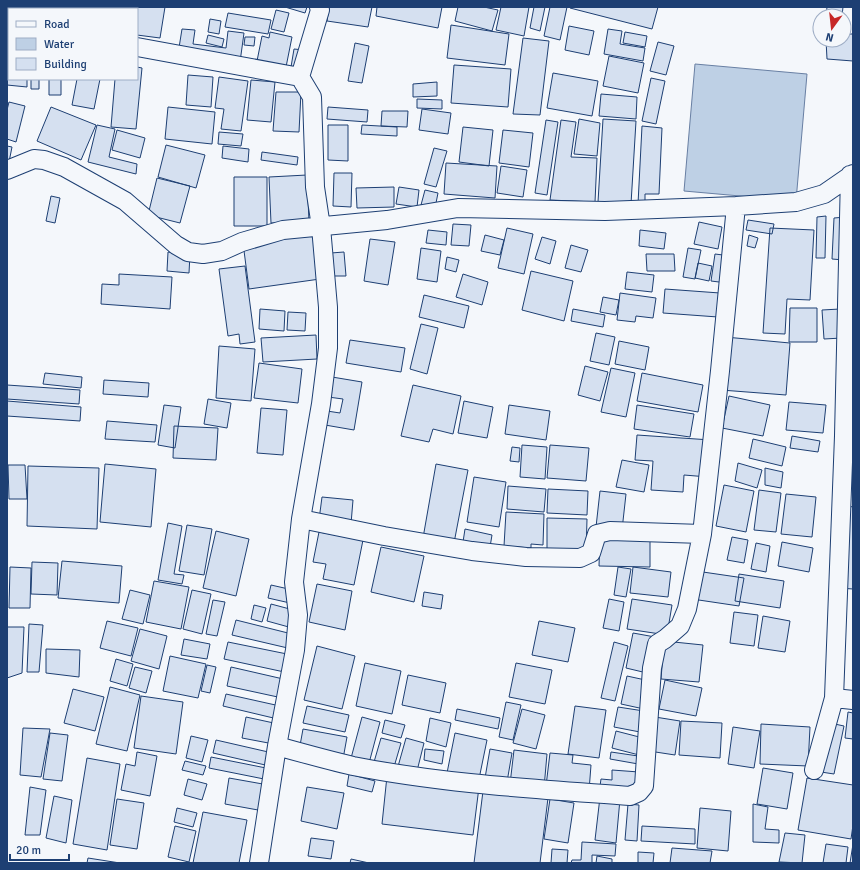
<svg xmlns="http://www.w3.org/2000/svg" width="860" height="870" font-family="Signika,sans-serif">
  <rect width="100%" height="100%" fill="#f4f7fb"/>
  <path fill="#bed0e5" stroke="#687fa3" d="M695 64 807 74 796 201 684 191Z"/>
  <path fill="#d5e0f0" stroke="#1d3f73" d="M7 7H45L44 9H9V28L7 27Z
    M51 7H80V9H51Z
    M101 7H125L124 9H100Z
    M130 7H165L160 38 137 35V9H129Z
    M285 7H307L305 13Z
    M329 7H372L368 27 327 21Z
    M377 7H442L438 28 376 16Z
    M458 7H484L498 10 492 31 455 21Z
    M501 7H529L524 36 496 30Z
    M534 7H545L540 31 530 28Z
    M550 7H567L560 40 544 36Z
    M570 7H658L652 29 570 8Z
    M827 7H843L842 16H826Z
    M276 10 289 13 284 32 271 29Z
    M228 13 271 20 268 34 225 27Z
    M210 19 221 21 219 34 208 32Z
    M451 25 509 34 505 65 447 58Z
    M569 26 594 31 589 55 565 50Z
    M182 29 195 30 193 44 226 48 228 31 244 33 240 62 178 54Z
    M608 29 622 31 620 44 645 48 643 61 604 54Z
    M270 32 292 37 285 72 256 66 262 36 269 38Z
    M625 32 647 36 645 47 623 43Z
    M844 34H853V61L827 59 826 40H844Z
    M208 35 224 39 222 47 206 43Z
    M245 37H255L254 46 244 45Z
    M523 38 549 41 540 115 513 114Z
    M658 42 674 46 666 75 650 71Z
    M355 43 369 46 362 83 348 81Z
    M294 49 304 50 289 79Z
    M609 56 644 63 638 93 603 86Z
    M7 59H9V79H27V87L7 85Z
    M454 65 511 69 508 107 451 103Z
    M137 67 142 68 136 129 111 127 115 79H137Z
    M553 73 598 81 592 116 547 108Z
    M188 75 213 77 211 107 186 105Z
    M219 77 248 81 241 131 221 129 224 109 215 108Z
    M651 78 665 81 656 124 642 121Z
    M31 79H39V89H31Z
    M49 79H61V95H49Z
    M77 79H100L94 109 72 105Z
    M251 80 275 82 271 122 247 120Z
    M437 82V96L413 97V84Z
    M276 92H301L299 132 273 131Z
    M601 94 637 97 636 119 599 116Z
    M417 99 442 100V109L417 108Z
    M9 102 25 106 16 142 7 139V110Z
    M51 107 96 125 81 160 37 141Z
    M168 107 215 112 212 144 165 139Z
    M328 107 368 110 367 122 327 119Z
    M422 109 451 113 448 134 419 130Z
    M382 111H408L407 127 381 126Z
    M579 119 600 123 597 156 574 154Z
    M603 119 636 121 631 204 598 202Z
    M546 120 558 122 547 195 535 193Z
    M561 120 576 122 571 157 597 158 595 202 550 200Z
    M97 125 115 129 109 157 137 164 136 174 88 162Z
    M328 125H348V161L328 160Z
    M362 125 397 127V136L361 134Z
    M642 126 662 128 659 194H645V204H638Z
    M463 127 493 130 489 166 459 162Z
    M117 130 145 138 140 158 112 150Z
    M503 130 533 133 529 167 499 163Z
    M219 132 243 134 241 146 218 144Z
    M166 145 205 155 196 188 158 177Z
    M7 146 12 147 9 162 7 163Z
    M223 146 249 149 248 162 222 158Z
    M434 148 447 151 436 187 424 184Z
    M262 152 298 157 297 165 261 160Z
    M446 163 497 166 495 198 444 194Z
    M501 166 527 170 523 197 497 193Z
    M334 173H352L351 207 333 206Z
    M307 175 309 222 271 223 269 177Z
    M234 177H267V226H234Z
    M157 178 190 186 180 223 148 215Z
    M394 187V207L357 208 356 188Z
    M399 187 419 190 417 207 396 204Z
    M425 190 438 193 435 208 421 205Z
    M51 196 60 198 55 223 46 221Z
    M826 216 825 258H816L817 217Z
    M846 217 844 260 832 259 834 218Z
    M748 220 774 224 772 234 746 230Z
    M699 222 722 227 718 249 694 244Z
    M453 224 471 225 469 246 451 245Z
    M507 228 533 234 524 274 498 268Z
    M770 228 814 230 810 300 787 299 785 334 763 333Z
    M428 230 447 232 446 245 426 243Z
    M640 230 666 233 664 249 639 246Z
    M313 233 320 279 249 289 243 243Z
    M485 235 504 240 500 255 481 251Z
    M749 235 758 238 755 248 747 246Z
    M542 237 556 241 550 264 535 259Z
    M370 239 395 242 388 285 364 281Z
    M571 245 588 250 581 272 565 268Z
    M421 248 441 251 437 282 417 279Z
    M688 248 701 250 695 279 683 277Z
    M168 252 190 254 189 273 167 271Z
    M344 252 346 276H332L331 253Z
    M646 254H674L675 271H647Z
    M715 254 731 256 727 283 711 281Z
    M447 257 459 260 456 272 445 269Z
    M698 263 712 266 709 281 695 278Z
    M245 266 255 342 240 344 239 334 228 336 219 269Z
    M531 271 573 281 564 321 522 310Z
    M627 272 654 275 652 292 625 289Z
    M119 274 172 277 170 309 101 304 102 284 119 285Z
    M463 274 488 282 482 305 456 297Z
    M665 289 720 293 718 317 663 313Z
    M620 293 656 298 653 318 636 316 635 322 617 320Z
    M424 295 469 306 464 328 419 317Z
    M603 297 619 300 616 315 600 312Z
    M790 308H817V342H789Z
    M260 309 285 311 284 331 259 329Z
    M573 309 605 315 603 327 571 321Z
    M840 309 842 338 824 339 822 310Z
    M288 312 306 313 305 331 287 330Z
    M421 324 438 328 427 374 410 369Z
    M596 333 615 337 609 365 590 361Z
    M316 335 317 359 263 362 261 338Z
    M725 337 790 343 786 395 721 390Z
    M350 340 405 348 401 372 346 363Z
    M619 341 649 347 645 370 615 364Z
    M219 346 255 349 251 401 216 398Z
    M259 363 302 369 298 403 254 398Z
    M585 366 608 372 600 401 578 395Z
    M611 368 635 373 626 417 601 412Z
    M45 373 82 377 81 388 43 384Z
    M642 373 703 385 698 412 637 401Z
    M332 377 362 382 354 430 325 425 327 411 340 413 343 399 328 397Z
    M104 380 149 383 148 397 103 394Z
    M7 385 80 390 79 404 7 399Z
    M413 385 461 396 453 434 433 429 429 442 401 436Z
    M729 396 770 405 763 436 722 428Z
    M208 399 231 403 227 428 204 424Z
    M7 401 81 407 80 421 7 416Z
    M464 401 493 407 487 438 458 433Z
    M789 402 826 405 823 433 786 430Z
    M164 405 181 407 175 448 158 445Z
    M509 405 550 411 546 440 505 434Z
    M637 405 694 414 690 437 634 429Z
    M261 408 287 410 283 455 257 453Z
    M107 421 157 425 155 442 105 439Z
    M853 423V486L847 485Z
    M174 426 218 428 216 460 173 458Z
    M637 435 711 440 708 477 684 475 683 492 651 490 653 461 635 460Z
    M792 436 820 441 818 452 790 448Z
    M753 439 786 447 782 466 749 458Z
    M522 445 547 447 545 479 520 477Z
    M550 445 589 448 586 481 547 478Z
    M512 447 520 448 519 462 510 461Z
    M622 460 649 465 644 492 616 487Z
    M738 463 762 470 757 488 735 481Z
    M105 464 156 469 151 527 100 522Z
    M436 464 468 470 454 543 423 538Z
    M8 465H25L27 499H9Z
    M28 466 99 468 97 529 27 526Z
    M765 468 783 472 781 488 765 485Z
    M474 477 506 482 499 527 467 522Z
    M724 485 754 491 746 532 716 526Z
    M508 486 546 489 544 512 507 509Z
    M548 489 588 491 587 515 547 513Z
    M759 490 781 493 776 532 754 530Z
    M600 491 626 494 622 530 596 527Z
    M786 494 816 497 812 537 781 534Z
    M322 497 353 500 351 524 319 520Z
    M848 506 853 507V589L839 588Z
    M506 512 544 514 543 545 531 544V548L504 546Z
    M547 518 587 519 586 554 547 553Z
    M168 523 182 526 174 574 184 575 182 584 158 580Z
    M187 525 212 529 204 575 179 571Z
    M465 529 492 535 490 547 463 542Z
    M216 531 249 539 236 596 203 588Z
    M319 532 363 540 354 585 323 579 326 564 313 562Z
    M600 534 650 536V567L599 566Z
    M732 537 748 540 744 563 727 560Z
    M782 542 813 548 809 572 778 566Z
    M756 543 770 546 766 572 751 569Z
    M381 547 424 556 414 602 371 592Z
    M62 561 122 566 119 603 58 598Z
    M32 562 58 563 57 595 31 594Z
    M10 567 31 568 30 608H9Z
    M618 567 631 569 626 597 614 595Z
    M633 567 671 572 668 597 630 593Z
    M696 571 744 578 739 606 692 599Z
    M739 574 784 581 780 608 735 601Z
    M154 581 189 587 181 629 146 622Z
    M317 584 352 591 345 630 309 622Z
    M271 585 293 590 290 603 268 598Z
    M130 590 150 595 143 624 122 619Z
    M192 590 211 594 202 634 183 629Z
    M424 592 443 595 441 609 422 606Z
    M609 599 624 602 619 631 603 628Z
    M632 599 672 605 667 635 627 629Z
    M213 600 225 602 217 636 206 634Z
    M271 604 301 612 296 629 267 621Z
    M254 605 266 608 262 622 251 619Z
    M734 612 758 615 754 646 730 643Z
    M763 616 790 621 785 652 758 648Z
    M236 620 296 635 292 649 232 635Z
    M107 621 138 628 131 656 100 648Z
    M539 621 575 628 568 662 532 655Z
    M29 624 43 625 39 672H27Z
    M7 627H24L22 673 7 678Z
    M140 629 167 636 159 669 131 661Z
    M633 633 655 637 647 673 626 668Z
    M184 639 210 644 207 659 181 655Z
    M664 641 703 645 699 682 661 679Z
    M228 642 292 655 289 673 224 659Z
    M614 642 628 646 615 701 601 698Z
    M317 646 355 656 342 709 304 700Z
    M46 649 80 650 79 677 46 673Z
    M170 656 206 664 198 698 163 691Z
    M116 659 133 664 127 686 110 681Z
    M365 663 401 671 392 714 356 706Z
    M516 663 552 670 545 704 509 697Z
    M207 665 216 667 210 693 201 691Z
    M135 667 152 671 146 693 129 688Z
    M231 667 292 681 287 699 227 686Z
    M408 675 446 683 440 713 402 705Z
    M627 676 650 681 644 709 621 704Z
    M665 680 702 688 696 716 659 709Z
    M110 687 140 695 127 751 96 744Z
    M73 689 104 697 95 731 64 723Z
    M226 694 289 708 286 721 223 706Z
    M141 696 183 702 176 754 134 748Z
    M506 702 521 705 513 740 499 737Z
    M307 706 349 715 345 732 303 723Z
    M575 706 606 710 599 758 568 754Z
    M618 707 644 711 640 732 614 727Z
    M457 709 500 718 498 729 455 720Z
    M522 709 545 715 536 749 513 743Z
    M848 712 853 713V739L845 738Z
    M246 717 283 725 279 745 242 738Z
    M362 717 380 722 368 767 350 762Z
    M655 717 680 721 675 755 649 751Z
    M430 718 451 723 446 747 426 741Z
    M385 720 405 725 401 738 382 733Z
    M681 721 722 723 720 758 679 755Z
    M830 723 844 726 834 774 821 772Z
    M761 724 810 727 808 766 760 764Z
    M733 727 760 731 754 768 728 764Z
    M23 728 50 729 41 777 20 775Z
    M303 729 347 737 343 759 299 751Z
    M616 731 647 739 643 756 612 748Z
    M50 733 68 735 62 781 43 779Z
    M455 733 487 740 479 779 447 773Z
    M191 736 208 740 202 762 186 758Z
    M381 738 401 743 394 767 374 762Z
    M406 738 424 743 416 775 397 770Z
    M216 740 277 754 274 767 213 753Z
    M425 749 444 751 442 764 424 760Z
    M490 749 512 753 507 782 485 778Z
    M514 750 547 754 544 788 510 784Z
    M137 752 157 756 150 796 121 790 126 764 135 766Z
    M611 752 645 757 644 765 610 759Z
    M550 753 573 755 572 763 591 765 589 791 546 786Z
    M211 757 276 770 274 781 209 768Z
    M87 758 120 764 107 850 73 844Z
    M185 761 206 766 203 775 182 770Z
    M763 768 793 773 787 809 757 804Z
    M612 770 639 772 637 789 600 786 601 779 612 780Z
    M349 774 375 781 372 792 347 786Z
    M387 776 479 787 473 835 382 824Z
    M229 778 274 786 269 812 225 804Z
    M807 778 853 785V825L851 839 798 830Z
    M188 779 207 784 202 800 184 795Z
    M30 787 46 790 40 835H25Z
    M307 787 344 793 337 829 301 821Z
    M483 791 548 798 540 863H474Z
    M54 796 72 800 66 843 46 838Z
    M600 797 620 799 616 843 595 840Z
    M117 799 144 803 137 849 110 845Z
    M550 799 574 803 568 843 544 839Z
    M628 804 639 805 637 841 625 840Z
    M753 804 768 807 765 829 779 830V843L753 842Z
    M177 808 197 813 193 827 174 822Z
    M700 808 731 811 728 851 697 848Z
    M203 812 247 820 239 863H193Z
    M175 826 196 831 189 862 168 857Z
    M642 826 695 829V844L641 841Z
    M785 833 805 835 802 863 779 862Z
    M311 838 334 841 331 859 308 856Z
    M582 842 616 844 615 856 592 855V863H571L572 860H581Z
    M826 844 848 847 846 863H823Z
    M853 844V863H850Z
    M672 848 712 851 710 863H670Z
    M552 849 568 850 567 863H551Z
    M638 852 654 853 653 863H638Z
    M597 856 612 859V863H596Z
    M88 858 120 863H87Z
    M351 859 369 863H350Z"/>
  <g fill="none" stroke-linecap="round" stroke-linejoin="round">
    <g stroke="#1d3f73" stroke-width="20">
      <path id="street" d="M82 9V7
        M137 47 300 77 312 97 315 187 321 227 328 307V348L321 404 301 519 294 582 298 615 295 650 277 746 259 863
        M300 77 320 10 319 7
        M7 170 34 159 44 160 64 167 125 201 176 245 188 252 203 254 222 251 242 242 283 230 387 220 458 208 605 211 736 206 796 202 824 194 853 174
        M301 519 384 536 472 551 526 557 580 558 591 553 597 534 610 531 702 534
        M834 698 853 700
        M277 746C302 753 327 760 353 766 444 784 537 789 630 796L639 792 644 786 652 668 657 644 665 639 680 626 687 609 702 534 720 371 736 206
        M814 770 834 698 844 436 850 175"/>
    </g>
    <use href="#street" stroke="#f4f7fb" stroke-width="18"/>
  </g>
  <rect width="860" height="870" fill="none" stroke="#1d3f73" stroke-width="16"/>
  <rect x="8" y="8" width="130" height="72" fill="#f4f7fb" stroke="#9eadc5"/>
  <rect x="16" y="21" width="20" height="6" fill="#f4f7fb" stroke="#9eadc5"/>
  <text x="44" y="28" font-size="12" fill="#1d3f73">Road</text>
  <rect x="16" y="38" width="20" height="12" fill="#bed0e5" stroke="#9eadc5"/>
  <text x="44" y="48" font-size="12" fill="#1d3f73">Water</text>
  <rect x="16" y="58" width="20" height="12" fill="#d5e0f0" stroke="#9eadc5"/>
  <text x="44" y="68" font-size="12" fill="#1d3f73">Building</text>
  <g transform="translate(832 28) rotate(195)"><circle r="19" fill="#f4f7fb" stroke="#9eadc5"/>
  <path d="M0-3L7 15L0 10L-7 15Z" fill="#c62828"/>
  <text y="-6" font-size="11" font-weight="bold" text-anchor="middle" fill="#1d3f73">N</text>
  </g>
  <path d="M10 854v6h59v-6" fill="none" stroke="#1d3f73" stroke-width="2"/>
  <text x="16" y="854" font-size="12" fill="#1d3f73" stroke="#f4f7fb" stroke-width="3" paint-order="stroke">20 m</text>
</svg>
